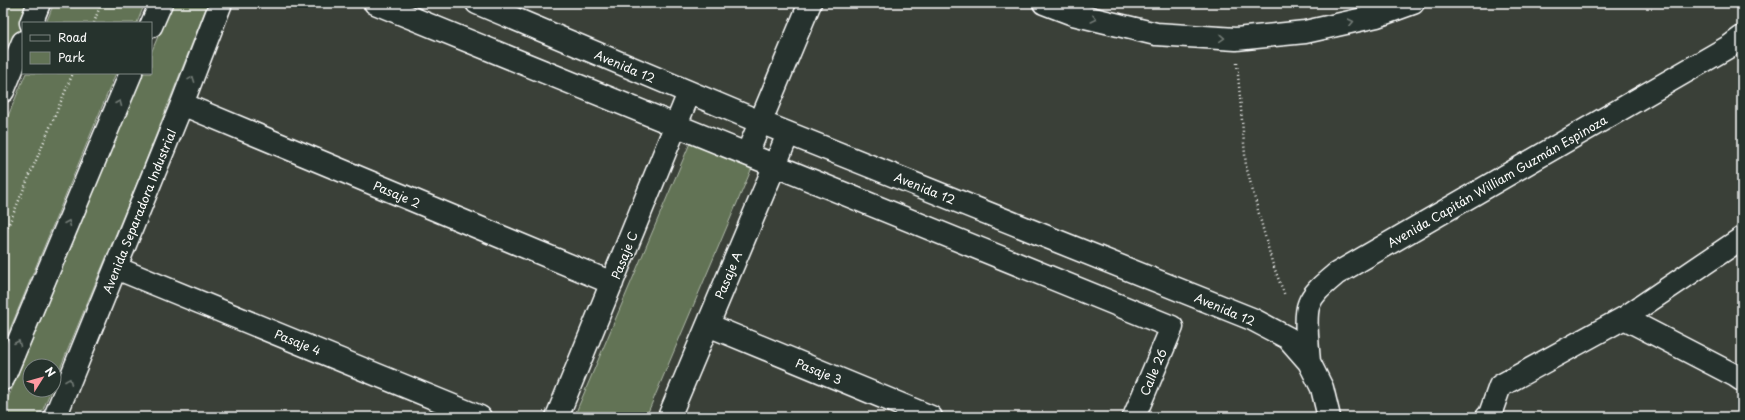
<svg xmlns="http://www.w3.org/2000/svg" width="1745" height="420" font-family="'Playpen Sans',sans-serif">
  <rect width="100%" height="100%" fill="#3a4038"/>
  <filter id="ink" filterUnits="userSpaceOnUse"><feTurbulence type="fractalNoise" baseFrequency=".025" numOctaves="2"/><feDisplacementMap in="SourceGraphic" scale="8" xChannelSelector="R" yChannelSelector="G"/><feConvolveMatrix kernelMatrix="1 2 1 2 8 2 1 2 1" color-interpolation-filters="sRGB"/></filter>
  <g filter="url(#ink)">
    <path fill="#627355" stroke="#b0b9aa" d="M3 3H32L3 73Z
      M54 3H145L137 23H46Z
      M172 3H208L137 183 54 383V366H30V390H51L40 417H3V410L143 73H151V53Z
      M26 73H116L3 346V128Z
      M693 136 754 163 646 417H574Z"/>
    <g fill="none" stroke-linecap="round" stroke-linejoin="round">
      <g stroke="#fff" stroke-width="25">
        <path id="minor" d="M375 3 1172 327 1134 417
          M477 3 760 122 1252 319 1288 338 1309 362 1322 388 1329 417
          M182 104 612 283
          M747 154 810 3
          M116 268 480 417
          M1624 318 1736 376 1742 380
          M708 325 931 417
          M1309 362C1308 348 1304 316 1309 304 1314 291 1326 283 1336 274L1730 46 1742 37
          M55 417 182 104 221 3
          M557 417 689 93
          M669 417 788 134
          M1487 417H1489L1500 386 1624 318 1742 238"/>
      </g>
      <g stroke="#fff" stroke-width="25">
        <path id="tertiary" d="M1044 3 1073 14 1156 34 1236 39 1305 32 1377 16 1413 3"/>
      </g>
      <g stroke="#fff" stroke-width="25">
        <path id="secondary" d="M31 23 39 3
          M151 26 161 3
          M3 91 23 42
          M3 379 131 73"/>
      </g>
      <path stroke="#fff" stroke-width="2.5" stroke-dasharray="1 3" stroke-linecap="butt" d="M94 23 101 3
        M1237 63 1246 166 1272 262 1285 296
        M3 238 73 73"/>
      <use href="#minor" stroke="#26332d" stroke-width="22"/>
      <use href="#tertiary" stroke="#26332d" stroke-width="22"/>
      <use href="#secondary" stroke="#26332d" stroke-width="22"/>
    </g>
    <defs><path id="oneway-chevron" d="M-2-3.5L2.5 0L-2 3.5" fill="none" stroke-width="1.6" stroke-linecap="round" stroke-linejoin="round"/></defs>
    <g stroke="#727a76">
      <use href="#oneway-chevron" transform="translate(1094 19) rotate(14)"/>
      <use href="#oneway-chevron" transform="translate(1351 22) rotate(-13)"/>
      <use href="#oneway-chevron" transform="translate(1222 38) rotate(3)"/>
      <use href="#oneway-chevron" transform="translate(192 79) rotate(-69)"/>
      <use href="#oneway-chevron" transform="translate(119 103) rotate(-67)"/>
      <use href="#oneway-chevron" transform="translate(68 223) rotate(-67)"/>
      <use href="#oneway-chevron" transform="translate(18 343) rotate(-67)"/>
      <use href="#oneway-chevron" transform="translate(69 381) rotate(-68)"/>
    </g>
  </g>
  <g text-anchor="middle" dominant-baseline="central" stroke-width="3" stroke-linejoin="round" paint-order="stroke">
    <g font-size="12" fill="#fff" stroke="#26332d">
      <text transform="translate(625 66) rotate(23)">Avenida 12</text>
      <text transform="translate(1497 181) rotate(-30)">Avenida Capitán William Guzmán Espinoza</text>
      <text transform="translate(925 188) rotate(22)">Avenida 12</text>
      <text transform="translate(397 194) rotate(23)">Pasaje 2</text>
      <text transform="translate(139 211) rotate(-68)">Avenida Separadora Industrial</text>
      <text transform="translate(624 255) rotate(-68)">Pasaje C</text>
      <text transform="translate(728 275) rotate(-67)">Pasaje A</text>
      <text transform="translate(1225 309) rotate(23)">Avenida 12</text>
      <text transform="translate(298 342) rotate(22)">Pasaje 4</text>
      <text transform="translate(819 371) rotate(22)">Pasaje 3</text>
      <text transform="translate(1153 372) rotate(-67)">Calle 26</text>
    </g>
  </g>
  <rect width="1745" height="420" fill="none" stroke="#26332d" stroke-width="16"/>
  <rect x="8" y="8" width="1729" height="404" fill="none" stroke="#fff" stroke-width="1.5" filter="url(#ink)"/>
  <rect x="22" y="22" width="130" height="52" fill="#26332d" stroke="#7d8581"/>
  <rect x="30" y="35" width="20" height="6" fill="#26332d" stroke="#7d8581"/>
  <text x="58" y="42" font-size="12" fill="#ffffff">Road</text>
  <rect x="30" y="52" width="20" height="12" fill="#627355" stroke="#7d8581"/>
  <text x="58" y="62" font-size="12" fill="#ffffff">Park</text>
  <g transform="translate(42 378) rotate(53)"><circle r="19" fill="#26332d" stroke="#7d8581"/>
  <path d="M0-3L7 15L0 10L-7 15Z" fill="#ff9aa2"/>
  <text y="-6" font-size="11" font-weight="bold" text-anchor="middle" fill="#ffffff">N</text>
  </g>
</svg>
